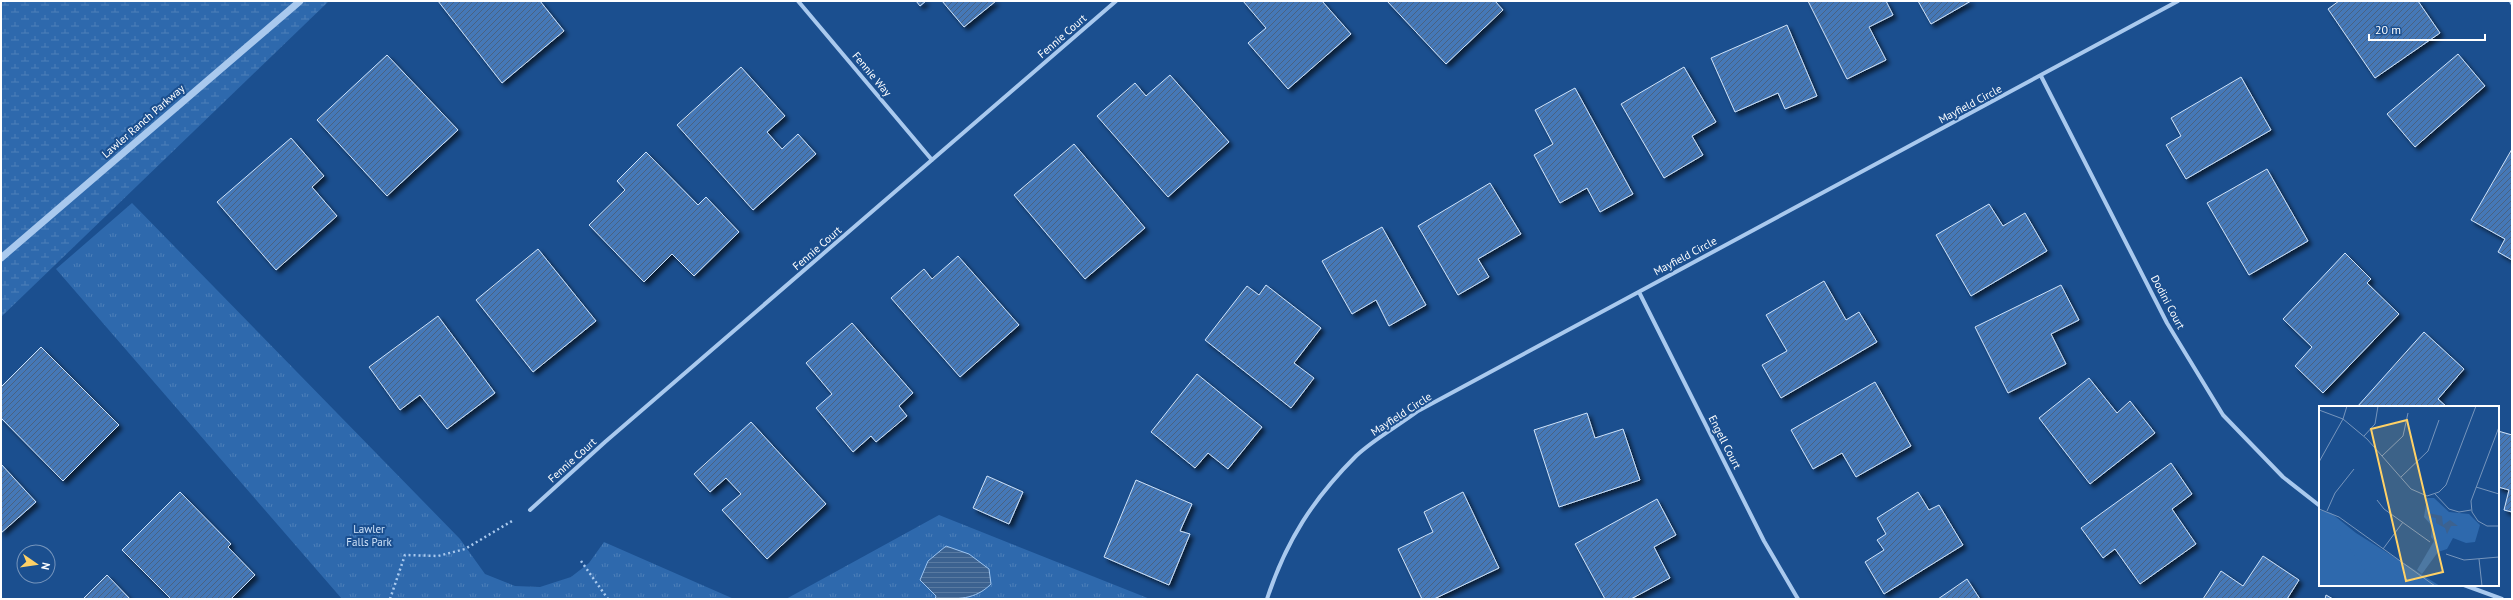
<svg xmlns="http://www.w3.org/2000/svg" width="2513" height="600" font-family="'PT Sans',sans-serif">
  <defs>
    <pattern id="wetland-marsh" width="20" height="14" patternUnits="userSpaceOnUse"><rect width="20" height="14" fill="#2e69ad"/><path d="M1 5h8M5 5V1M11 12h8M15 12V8" fill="none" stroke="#4d80b9"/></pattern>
    <pattern id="park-tufts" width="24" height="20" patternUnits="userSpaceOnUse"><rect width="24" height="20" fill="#2e69ad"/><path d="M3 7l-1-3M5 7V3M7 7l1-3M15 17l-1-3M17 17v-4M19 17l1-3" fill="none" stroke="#4d80b9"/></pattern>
    <pattern id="water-rules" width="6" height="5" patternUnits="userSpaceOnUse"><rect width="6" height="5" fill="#3c6290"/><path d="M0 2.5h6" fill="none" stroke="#597aa1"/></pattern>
    <pattern id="building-hatch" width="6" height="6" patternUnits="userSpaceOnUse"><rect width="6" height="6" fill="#4478b7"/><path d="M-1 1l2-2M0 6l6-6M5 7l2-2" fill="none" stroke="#486282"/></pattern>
    <filter id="shadow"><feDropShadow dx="3.5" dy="3.5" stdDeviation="2" flood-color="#0009"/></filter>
  </defs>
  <rect width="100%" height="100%" fill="#1b4f8f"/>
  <path fill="url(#wetland-marsh)" d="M1 1H329L1 317Z"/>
  <path fill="url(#park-tufts)" d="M132 203 460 539 485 574 515 586 540 587 571 577 589 563 604 542 734 599H342L56 269Z
    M939 515 1150 599H786Z"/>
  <path fill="url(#water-rules)" stroke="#9cc4f0" d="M946 546 969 554 989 569 991 584C975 600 958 599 935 599L936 596 920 580 928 561Z"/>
  <path fill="url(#building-hatch)" stroke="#cfe3fa" filter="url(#shadow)" d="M438 1H540L564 31 502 83Z
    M916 1H926L920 6Z
    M942 1H996L964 27Z
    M1243 1H1322L1351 34 1288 89 1248 43 1266 28Z
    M1387 1H1495L1503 10 1446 64Z
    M1808 1H1886L1893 15 1869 27 1886 60 1847 79Z
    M1918 1H1971L1931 24Z
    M2339 1H2418L2440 33 2375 78 2328 9Z
    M1787 25 1817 96 1785 109 1778 93 1735 112 1711 58Z
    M2458 54 2485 86 2415 147 2387 114Z
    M387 55 458 130 387 196 317 120Z
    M741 67 785 116 767 132 782 149 798 134 816 154 753 210 677 125Z
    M1684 67 1716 122 1692 136 1703 155 1664 178 1621 104Z
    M1170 75 1229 142 1168 197 1097 116 1135 83 1146 96Z
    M2241 77 2271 130 2186 179 2166 145 2181 136 2171 118Z
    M1575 88 1633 194 1600 212 1587 188 1560 203 1534 155 1553 144 1535 110Z
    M291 138 324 176 312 187 337 216 276 270 217 202Z
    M1074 144 1145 228 1085 279 1014 195Z
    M2512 149V260L2498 252 2505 239 2471 220Z
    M646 152 698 205 706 197 739 232 694 276 672 254 644 282 589 225 625 190 617 181Z
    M2267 169 2308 241 2249 275 2207 203Z
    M1490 183 1521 234 1478 259 1489 277 1458 295 1418 226Z
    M1989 204 2003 226 2025 213 2047 251 1971 296 1936 235Z
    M1382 227 1426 305 1389 326 1376 300 1352 314 1322 261Z
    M538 249 596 321 533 372 476 300Z
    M2345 253 2371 279 2367 283 2399 314 2323 393 2295 366 2312 347 2283 319Z
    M958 256 1019 325 960 377 891 298 924 269 932 279Z
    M1824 281 1846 320 1859 312 1877 342 1781 398 1762 365 1787 351 1766 315Z
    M1266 285 1321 328 1294 363 1314 378 1291 408 1205 340 1247 286 1259 295Z
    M2061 285 2079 320 2051 334 2066 364 2008 393 1975 327Z
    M438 316 495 393 447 429 420 395 400 410 369 367Z
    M852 323 913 393 899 406 907 416 876 442 871 436 853 452 816 408 832 394 806 363Z
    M2424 332 2464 369 2438 399 2447 407H2357Z
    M41 347 119 425 63 481 1 418V387Z
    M1197 374 1262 427 1228 469 1208 453 1195 468 1151 432Z
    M2089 378 2117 413 2130 401 2155 433 2090 484 2039 418Z
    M1875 382 1911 446 1856 477 1842 453 1813 469 1791 430Z
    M1587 413 1595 438 1623 429 1640 480 1559 507 1534 430Z
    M751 422 826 504 767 559 722 510 741 494 726 478 710 492 694 474Z
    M2498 431 2512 435V512L2504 510 2509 490 2498 487Z
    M2171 463 2192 494 2172 509 2196 544 2140 584 2115 549 2103 558 2081 528Z
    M1 464 36 502 1 533Z
    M987 476 1023 492 1009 524 973 508Z
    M1136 480 1192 504 1180 531 1190 534 1169 585 1104 557Z
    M180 492 231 544 228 547 255 575 231 599H171L122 550Z
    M1463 492 1499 568 1434 599H1422L1398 549 1433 532 1424 512Z
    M1918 492 1929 510 1939 505 1963 545 1884 594 1865 562 1884 550 1877 540 1886 534 1877 518Z
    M1657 499 1676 535 1654 547 1670 578 1631 599H1605L1575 544Z
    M2263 556 2299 580 2287 599H2203L2221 571 2243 586Z
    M107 575 130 599H83Z
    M1967 579 1980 599H1938Z
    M2326 595 2333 599H2325Z"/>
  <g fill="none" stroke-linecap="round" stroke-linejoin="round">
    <path stroke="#a9c9ee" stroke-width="2.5" stroke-dasharray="2 3" stroke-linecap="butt" d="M581 561 608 599
      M390 599 405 555 438 556 465 549 512 521"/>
    <path stroke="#a9c9ee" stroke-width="4" d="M798 1 932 160
      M2511 1 2512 3
      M2041 76 2167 323 2223 415 2283 477 2320 506
      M1639 292 1764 541 1798 599
      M530 510 605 442 1116 1
      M2464 585 2502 599
      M1267 599C1286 541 1313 499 1356 456 1374 439 1398 426 1418 411L2178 1"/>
    <path stroke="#a9c9ee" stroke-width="7" d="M1 258 300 1"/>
  </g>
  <g text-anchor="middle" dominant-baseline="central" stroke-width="4" stroke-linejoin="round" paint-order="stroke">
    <g font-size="11" fill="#fff" stroke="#1b4f8f">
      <text transform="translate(1062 36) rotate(-41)">Fennie Court</text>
      <text transform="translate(872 74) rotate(50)">Fennie Way</text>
      <text transform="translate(1970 104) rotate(-28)">Mayfield Circle</text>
      <text transform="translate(143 121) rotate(-41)">Lawler Ranch Parkway</text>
      <text transform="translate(817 248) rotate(-41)">Fennie Court</text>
      <text transform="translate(1685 256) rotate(-28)">Mayfield Circle</text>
      <text transform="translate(2168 302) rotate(62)">Dodini Court</text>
      <text transform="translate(1401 414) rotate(-33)">Mayfield Circle</text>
      <text transform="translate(1725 442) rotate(63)">Engell Court</text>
      <text transform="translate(572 460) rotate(-42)">Fennie Court</text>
    </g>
    <g font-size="11" fill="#cfe3fa" stroke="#1b4f8f">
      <text x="369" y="529">Lawler<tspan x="369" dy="13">Falls Park</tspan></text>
    </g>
  </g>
  <g transform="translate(2319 406)">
    <rect width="180" height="180" fill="#1b4f8f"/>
    <path d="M0 104 12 107 37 127 121 180H0Z" fill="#2e69ad"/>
    <path d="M108 92H115L130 106 150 108 161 119 156 136 147 137 134 132 128 143 119 146 103 168 98 164 115 135 112 131 113 120 105 111ZM0 110 10 113 57 180H0Z" fill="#2e69ad"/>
    <path d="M109 107 123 110 124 119 131 114 139 120H132L128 128 126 122 117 117V112L107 110Z" fill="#3c6290"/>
    <path fill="none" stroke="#7695bc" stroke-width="1" d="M28 0 24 13 48 33 92 83 108 90 120 86 127 79 157 0M0 4 24 13 0 56M180 21 152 95 153 106 159 115 168 120H180M45 30 56 18 59 0M63 50 84 30 89 7M82 71 109 45 120 14M157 81 180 88M116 88 130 103 140 106 152 104M58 94 65 103 111 136M0 103 20 111 116 180M8 105 16 87 35 63M64 143 84 116M127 148 145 154 180 151M160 153 163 180"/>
    <path fill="#ffd166" fill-opacity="0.15" stroke="#ffd166" stroke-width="2" d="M88 14 124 166 87 175 52 23Z"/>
    <rect width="180" height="180" fill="none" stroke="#fff" stroke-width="2"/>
  </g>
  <rect width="2513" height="600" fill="none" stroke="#ffffff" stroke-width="4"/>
  <g transform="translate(36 564) rotate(103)"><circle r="19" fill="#1b4f8f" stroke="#7695bc"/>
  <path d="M0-3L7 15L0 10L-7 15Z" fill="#ffd166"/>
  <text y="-6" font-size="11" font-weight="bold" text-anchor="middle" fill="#ffffff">N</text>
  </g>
  <path d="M2369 34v6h116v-6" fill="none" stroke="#ffffff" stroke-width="2"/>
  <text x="2375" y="34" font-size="12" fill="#ffffff" stroke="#1b4f8f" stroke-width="3" paint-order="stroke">20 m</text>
</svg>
